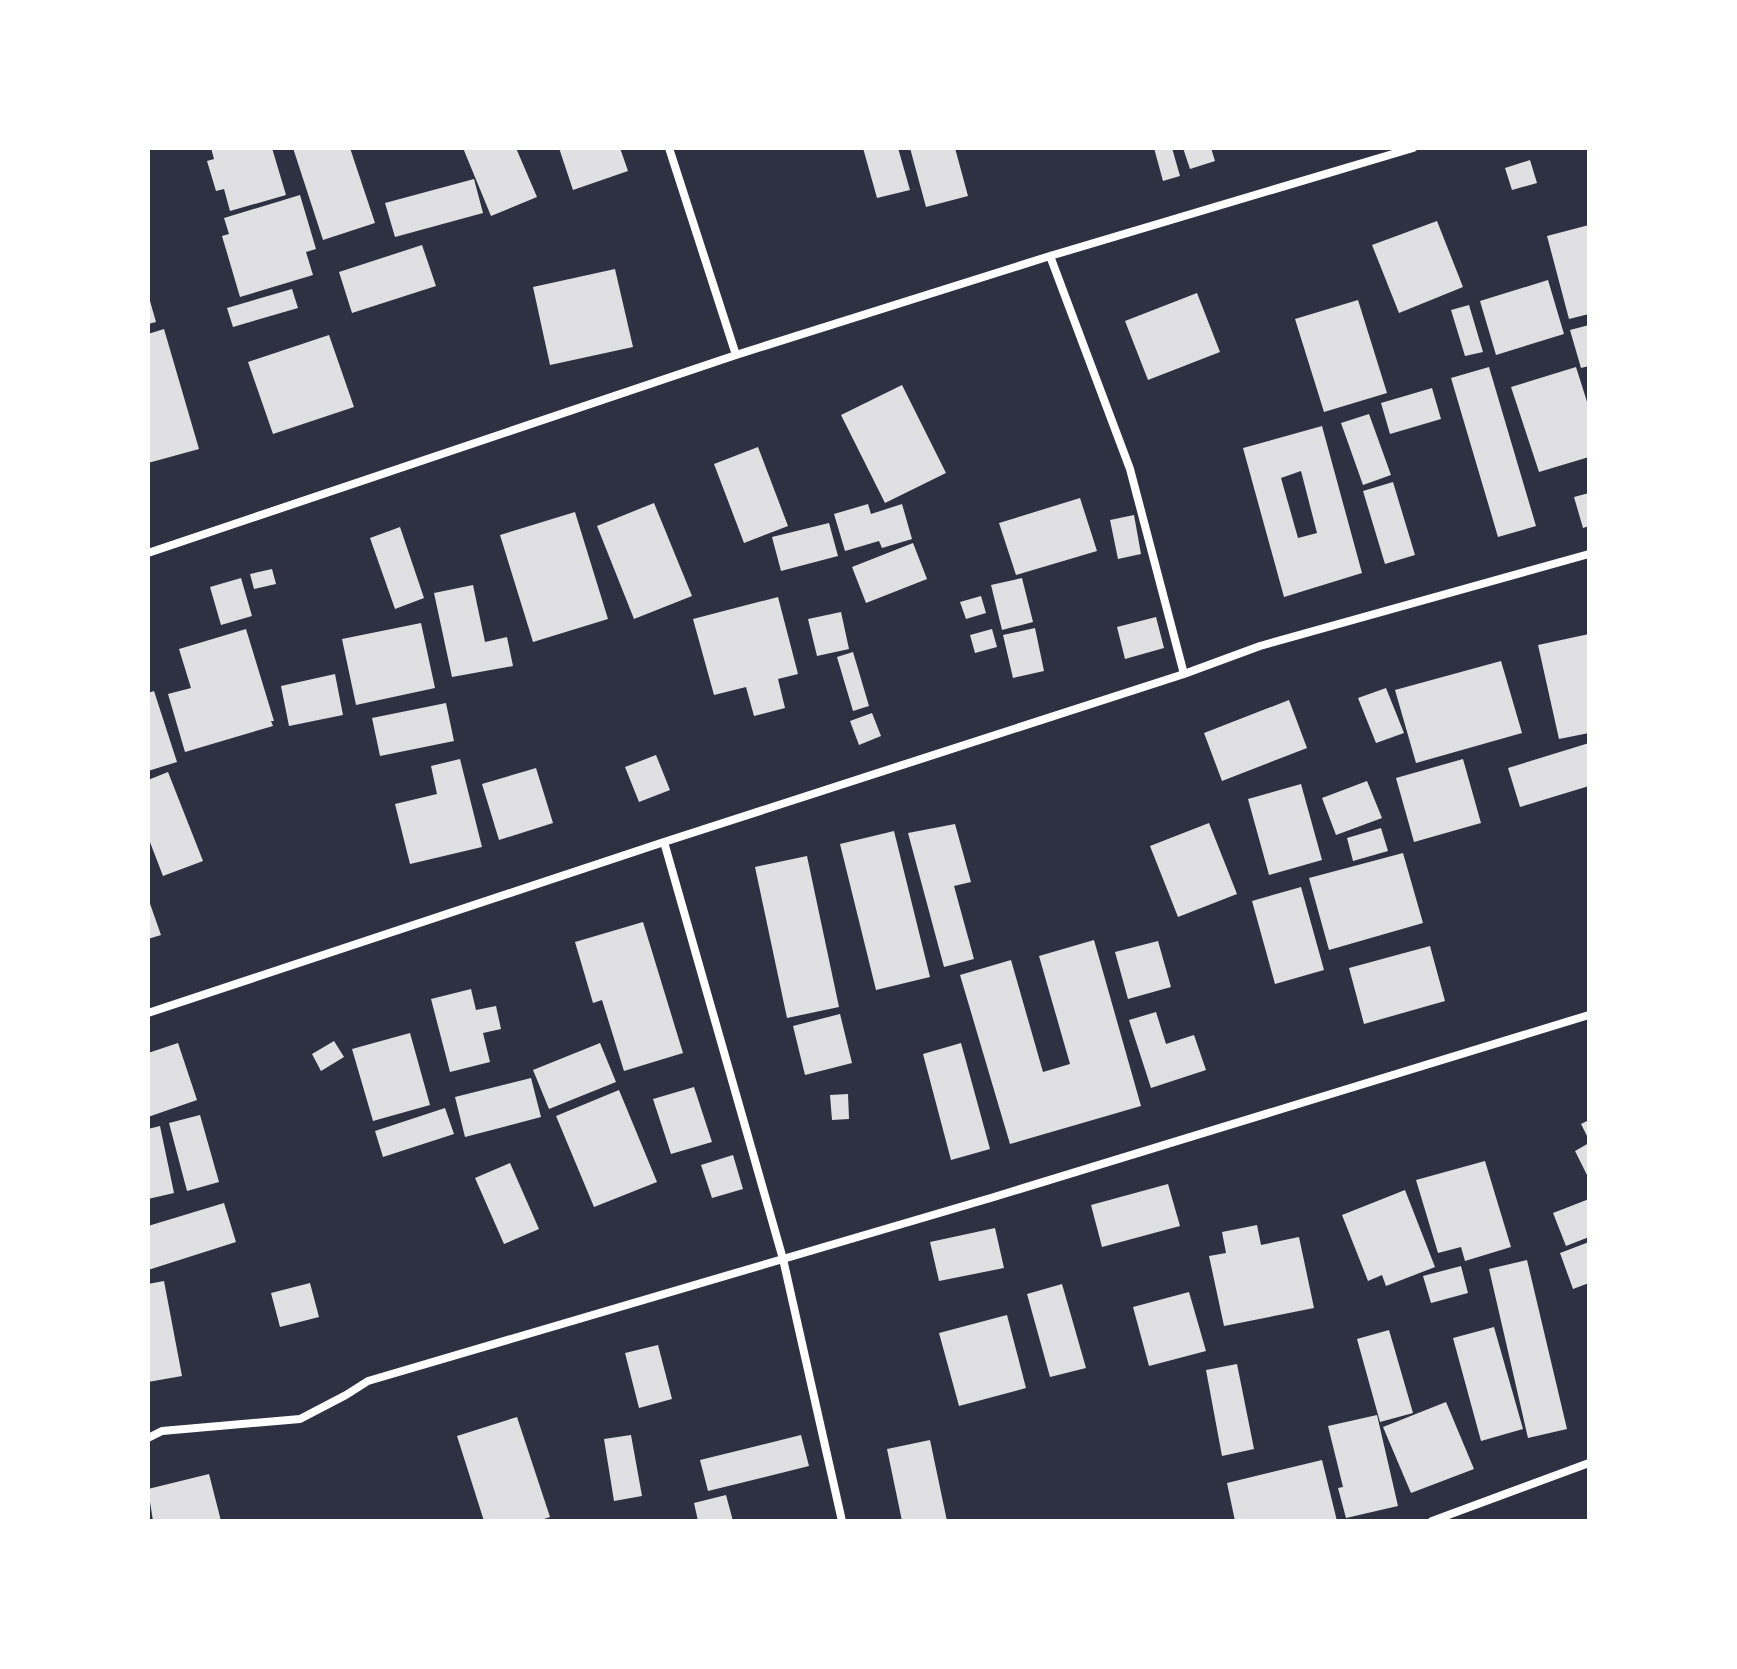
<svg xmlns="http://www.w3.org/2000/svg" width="1737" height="1669" font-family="Quicksand,sans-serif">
  <rect width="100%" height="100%" fill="#2d3142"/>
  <path fill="#e0e0e3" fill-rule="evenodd" d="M211 148H272L286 195 230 211 224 189 216 191 207 161 214 159Z
    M293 148H350L375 223 323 240Z
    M463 148H516L537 197 491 216Z
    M559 148H620L628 171 573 190Z
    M863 148H898L910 190 877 198Z
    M910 148H955L968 196 926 207Z
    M1154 148H1172L1180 176 1163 181Z
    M1183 148H1211L1215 161 1190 169Z
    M1530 160 1537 183 1512 190 1505 168Z
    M474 179 483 213 395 237 385 203Z
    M300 195 316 249 306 252 313 275 240 297 222 236 229 234 224 218Z
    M1437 221 1463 287 1399 313 1372 245Z
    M1589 225V314L1569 319 1547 236Z
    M422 245 436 286 352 313 339 272Z
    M615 269 633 347 550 365 533 287Z
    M1548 280 1564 334 1496 355 1480 301Z
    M292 289 298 308 233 327 227 308Z
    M1197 293 1220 352 1148 380 1125 321Z
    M148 294 156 322 148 324Z
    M1358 300 1387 393 1324 412 1295 319Z
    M1469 305 1483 352 1465 356 1451 310Z
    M1589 325V366L1581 368 1570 330Z
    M164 329 199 449 148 463V334Z
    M329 335 354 407 273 434 248 362Z
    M1489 367 1536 526 1498 537 1451 378Z
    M1576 367 1589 408V457L1539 472 1511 387Z
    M902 385 946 473 885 503 841 415Z
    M1432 388 1441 419 1390 434 1381 403Z
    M1369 414 1391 475 1363 485 1341 423Z
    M1322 426 1362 573 1284 597 1243 448ZM1301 471 1317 533 1298 538 1281 478Z
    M758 447 788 526 744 543 714 464Z
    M1393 482 1415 555 1385 564 1363 491Z
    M1589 493V526L1583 528 1574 497Z
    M1080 498 1097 551 1016 575 999 523Z
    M654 503 692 596 634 619 597 526Z
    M868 504 871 514 902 504 912 539 882 548 879 541 845 551 834 514Z
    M575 512 608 619 533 642 500 535Z
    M1134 515 1141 554 1118 559 1110 520Z
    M829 523 838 556 781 571 772 537Z
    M400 527 424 598 395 609 370 538Z
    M913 543 927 579 866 603 852 567Z
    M272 569 276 584 254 589 250 574Z
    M241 578 252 616 221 625 210 587Z
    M1022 578 1033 622 1002 630 991 585Z
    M473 585 485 642 507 637 513 666 452 677 434 593Z
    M981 596 986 613 966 619 960 602Z
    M778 597 798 674 778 679 785 708 754 716 746 687 714 695 693 619Z
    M841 612 849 649 817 656 808 619Z
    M1156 617 1164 648 1125 659 1117 627Z
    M421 623 435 688 356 705 342 639Z
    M1035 628 1044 671 1013 678 1003 635Z
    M246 629 274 721H271L273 726 185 752 168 694 191 688 179 649Z
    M992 629 997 647 975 653 970 635Z
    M1589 634V733L1559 739 1538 645Z
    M853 652 869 706 853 711 837 657Z
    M1501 661 1522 733 1416 763 1395 690Z
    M335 674 343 715 289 726 281 686Z
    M1386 688 1404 733 1376 743 1358 698Z
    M154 691 177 762 148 771V693Z
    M1289 700 1307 748 1222 781 1204 733Z
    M446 703 454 741 380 756 372 718Z
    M872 713 881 736 859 745 850 721Z
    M1589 743V786L1520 807 1508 768Z
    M656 755 670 790 639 802 625 767Z
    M460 759 482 847 410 864 395 804 437 794 431 766Z
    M1463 759 1481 823 1414 842 1396 778Z
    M536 768 553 823 499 840 482 784Z
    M168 772 203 861 163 876 148 837V780Z
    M1367 781 1382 818 1336 835 1322 798Z
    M1301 784 1322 860 1269 875 1248 799Z
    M1209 823 1237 894 1178 917 1150 846Z
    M955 824 971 882 954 886 974 959 944 967 908 833Z
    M1381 828 1388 851 1353 861 1347 838Z
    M894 831 930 977 876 990 840 844Z
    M1403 853 1423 923 1329 950 1309 878Z
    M807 856 839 1007 787 1018 755 867Z
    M1301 887 1324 970 1275 984 1252 901Z
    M148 898 161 935 148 939Z
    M643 922 683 1053 624 1071 602 1000 593 1003 575 942Z
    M1094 940 1141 1106 1010 1144 960 975 1011 960 1043 1072 1070 1064 1039 956Z
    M1158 941 1171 987 1128 999 1115 952Z
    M1430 946 1445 1001 1364 1024 1349 968Z
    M471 989 476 1010 496 1006 501 1029 483 1033 490 1062 450 1072 431 999Z
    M1156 1012 1166 1044 1194 1035 1206 1070 1151 1088 1129 1020Z
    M840 1014 852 1063 805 1075 793 1026Z
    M410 1033 430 1105 373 1121 352 1049Z
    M334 1041 344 1057 321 1071 312 1054Z
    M178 1043 197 1100 148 1117V1053Z
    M600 1043 616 1082 549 1109 533 1070Z
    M961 1043 990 1149 951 1160 923 1054Z
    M531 1078 541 1117 465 1137 455 1097Z
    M694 1087 712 1142 671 1154 653 1099Z
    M619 1090 657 1182 594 1207 556 1116Z
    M848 1094 849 1119 832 1120 830 1095Z
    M445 1108 454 1134 383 1157 375 1131Z
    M200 1115 219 1182 187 1191 169 1123Z
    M1589 1120V1140L1581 1124Z
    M160 1126 174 1193 148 1199V1129Z
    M1589 1143V1179L1575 1151Z
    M733 1155 743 1189 712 1198 701 1165Z
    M1485 1161 1511 1247 1465 1261 1461 1247 1438 1253 1416 1180Z
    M510 1163 539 1229 504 1244 475 1178Z
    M1168 1184 1180 1226 1102 1247 1091 1205Z
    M1405 1190 1435 1267 1386 1286 1382 1275 1368 1281 1342 1215Z
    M1589 1199V1237L1566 1246 1553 1213Z
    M224 1203 236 1242 148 1270V1226Z
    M1257 1225 1261 1245 1299 1237 1314 1308 1224 1326 1209 1256 1226 1253 1222 1232Z
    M995 1228 1004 1268 939 1281 930 1242Z
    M1589 1242V1283L1573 1289 1560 1253Z
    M1527 1260 1567 1429 1528 1438 1489 1269Z
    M1461 1266 1468 1293 1431 1303 1423 1276Z
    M164 1281 182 1376 148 1382V1284Z
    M310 1283 319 1317 280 1327 271 1293Z
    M1062 1284 1086 1368 1050 1377 1027 1294Z
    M1189 1292 1206 1351 1149 1366 1133 1307Z
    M1007 1315 1026 1388 959 1406 939 1333Z
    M1494 1327 1523 1429 1481 1441 1453 1338Z
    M1389 1330 1413 1413 1380 1422 1357 1339Z
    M658 1345 672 1399 639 1408 625 1353Z
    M1237 1364 1254 1449 1222 1456 1206 1370Z
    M1446 1402 1474 1469 1411 1493 1383 1427Z
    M1377 1415 1398 1506 1346 1518 1338 1488 1343 1487 1328 1426Z
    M517 1417 550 1517 538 1521H484L457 1436Z
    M631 1435 642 1496 614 1501 604 1439Z
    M801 1435 809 1466 708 1491 700 1460Z
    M930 1440 947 1521H902L887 1449Z
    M1322 1460 1337 1521H1235L1227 1483Z
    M209 1474 221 1521H153L148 1489Z
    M726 1495 733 1521H698L694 1503Z"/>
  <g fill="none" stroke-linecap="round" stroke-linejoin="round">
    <path stroke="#fff" stroke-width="8" d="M669 148 736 355
      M1050 256 1130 469 1184 674
      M148 553 736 355 1050 256 1413 148
      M664 842 783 1259 994 1197 1589 1015
      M148 1013 664 842 1184 674 1260 646 1589 554
      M148 1438 162 1431 300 1419 346 1395 368 1381 783 1259 842 1521
      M1432 1521 1589 1463"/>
  </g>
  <rect width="1737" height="1669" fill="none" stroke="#ffffff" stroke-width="300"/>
</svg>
